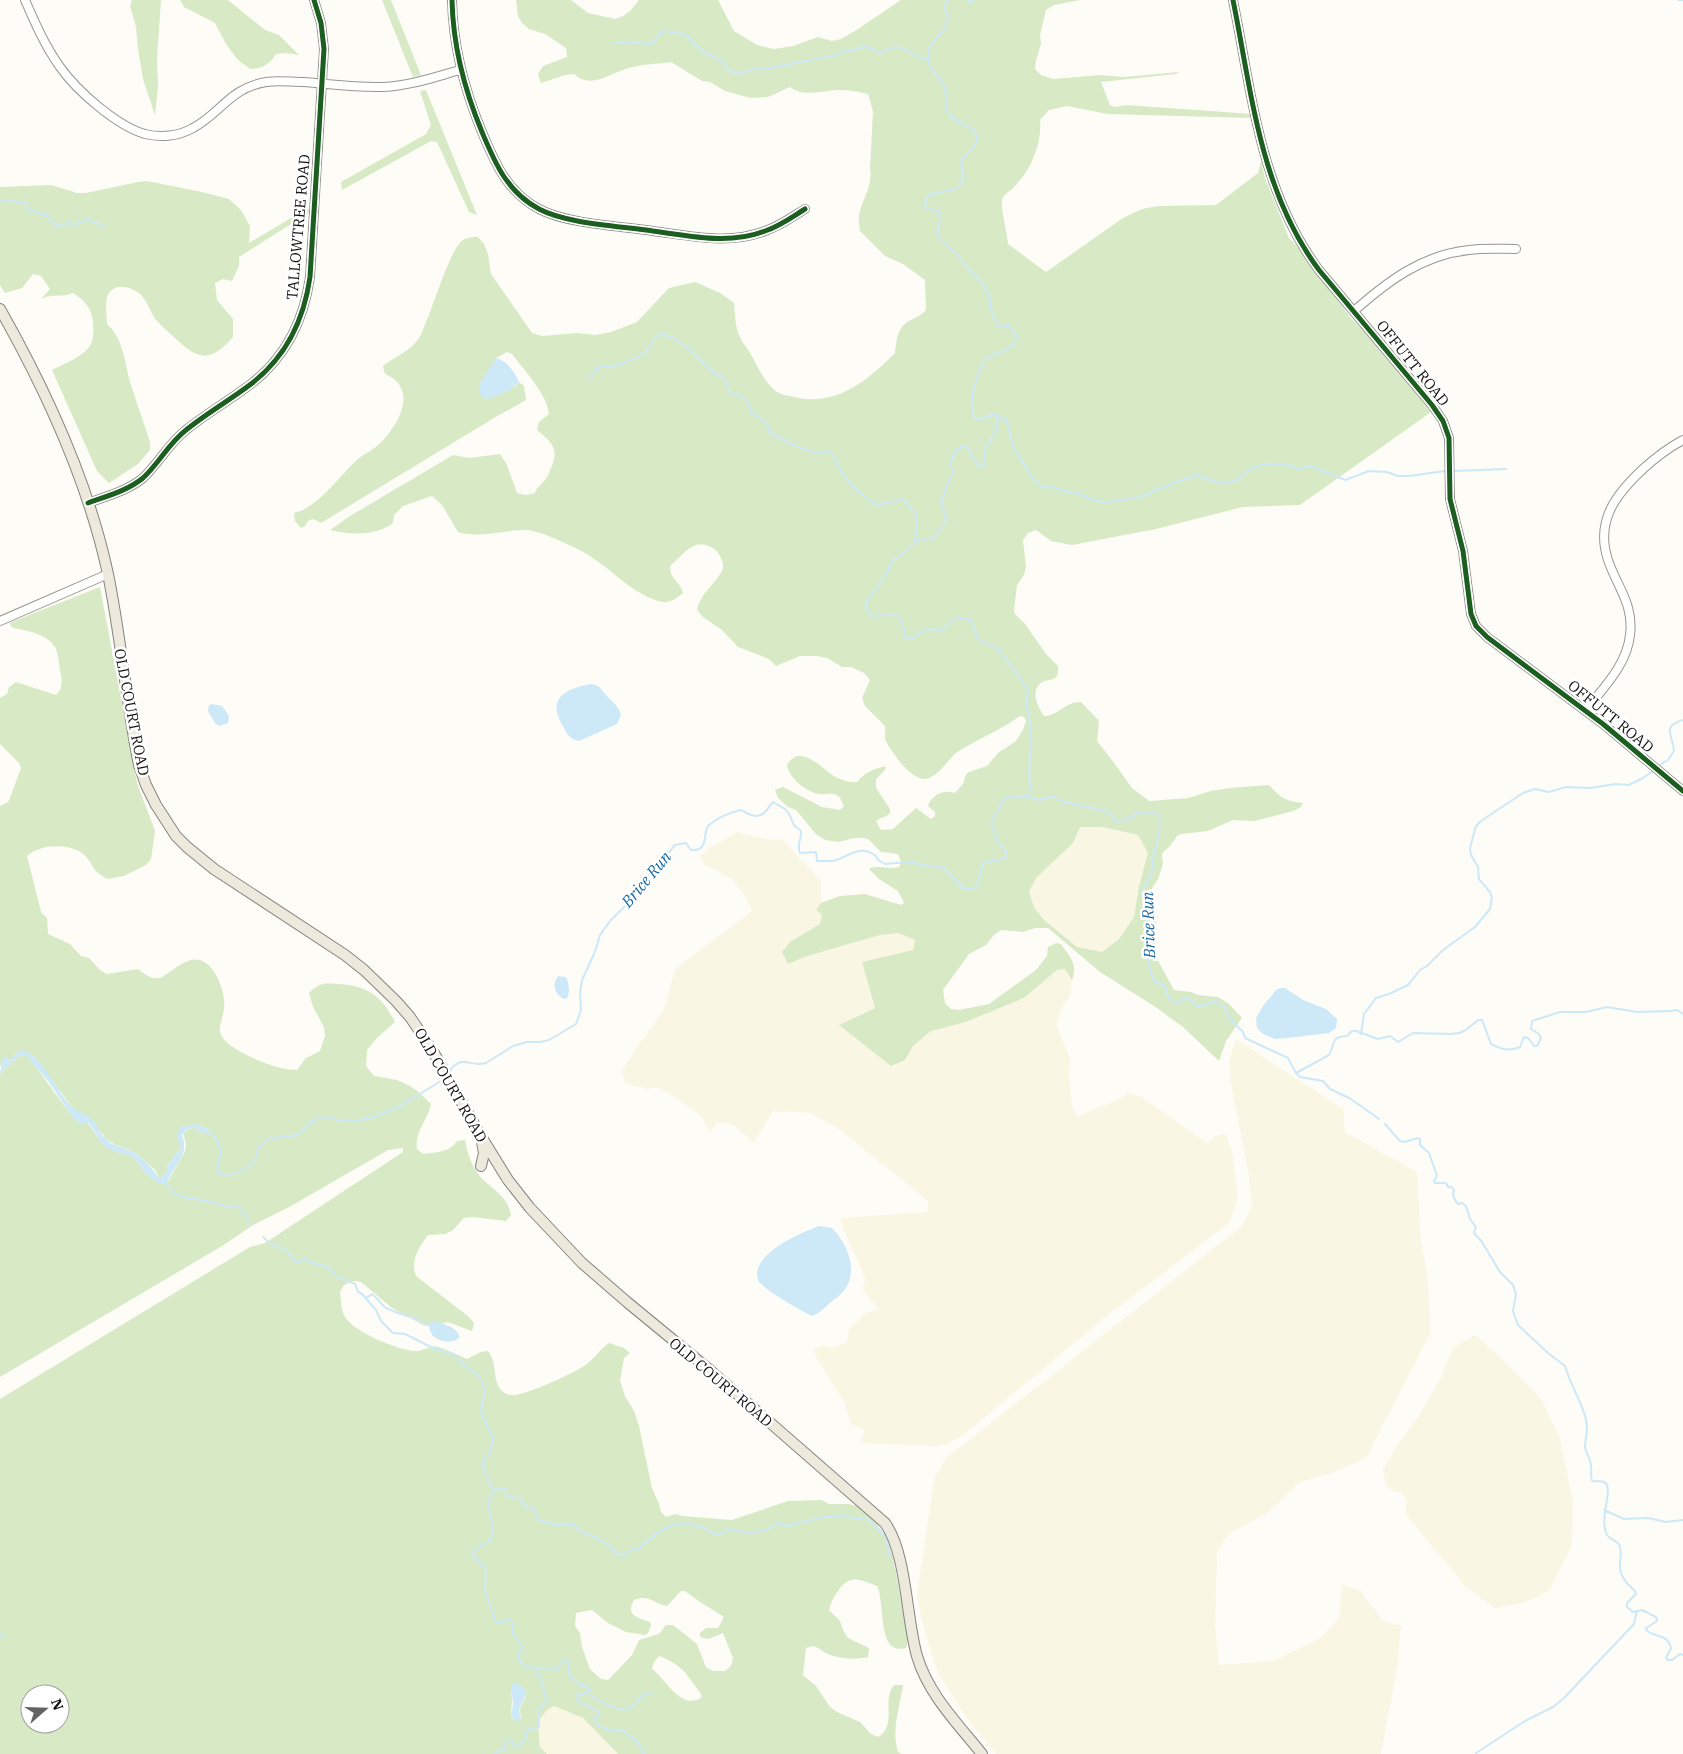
<svg xmlns="http://www.w3.org/2000/svg" width="1683" height="1754" font-family="'IBM Plex Serif',serif">
  <rect width="100%" height="100%" fill="#fdfcf7"/>
  <path fill="#f9f7e4" d="M1080 827H1102L1138 835 1149 853 1139 886 1135 917 1119 939 1102 952 1077 947 1043 919 1034 907 1029 891 1037 877 1073 843Z
    M737 832 769 840 782 839 821 881V903L816 910 822 915 820 924 790 942 782 952 788 964 804 957 880 935 898 933 915 940 913 950 862 962 875 1008 853 1017 905 1060 913 1046 931 1031 966 1022 1024 998 1057 970 1065 969 1072 980 1070 997 1061 1009 1057 1027 1070 1058 1069 1077 1072 1107 1077 1116 1115 1101 1128 1093 1142 1097 1208 1144 1215 1136 1226 1134 1232 1151 1238 1197 1229 1223 1108 1315 962 1436 947 1444 937 1446 861 1443V1439L864 1435 863 1429 856 1425H851L844 1402 820 1364 813 1350 822 1345 834 1348 846 1342 850 1327 866 1313 878 1310 862 1288 866 1280 843 1228 841 1218 927 1212 929 1202 839 1129 810 1113 773 1111 754 1143 733 1125 717 1122 710 1132 701 1116 676 1098 657 1087 648 1089 626 1084 621 1071 664 1009 675 969 752 911 747 900 732 879 705 865 700 856 708 849Z
    M1236 1039 1343 1109 1345 1132 1417 1172 1421 1242 1428 1281 1431 1332 1366 1458 1332 1473 1300 1482 1267 1513 1228 1534 1217 1553 1215 1624 1219 1665 1273 1661 1322 1637 1339 1618 1342 1585 1360 1590 1383 1621 1401 1626 1398 1663 1381 1754H996L968 1720 938 1674 922 1622 917 1596 934 1479 946 1458 1241 1227 1252 1208 1249 1176 1231 1084 1229 1060Z
    M1476 1335 1499 1356 1540 1397 1560 1438 1573 1502 1572 1545 1550 1590 1524 1603 1495 1608 1467 1588 1406 1515V1500L1401 1492H1395L1386 1486 1383 1470 1397 1445 1417 1419 1440 1379 1453 1347Z
    M554 1706 583 1718 618 1754H547L540 1747 538 1722 547 1710Z"/>
  <path fill="#d8eac5" fill-rule="evenodd" d="M132 0H161L157 59 158 87 155 115 143 79 138 49 136 27 130 6Z
    M180 0H228L265 30 279 35 299 55 286 53 276 54C270 64 262 69 250 69L237 59 226 44 215 23 184 7Z
    M382 0H391L421 75 413 77Z
    M516 0H571L588 13 615 19 623 16 630 11 639 0H718L734 31 757 45 774 49 793 46 818 37 832 41 841 39 858 29 901 0H1080L1054 5 1046 10 1040 35 1041 44 1036 60 1035 69 1041 75 1053 79 1100 75 1124 77 1179 72 1176 74 1101 82 1110 105 1114 107 1127 105 1252 114 1250 118 1108 114 1067 106 1049 110 1040 120C1042 144 1031 170 1014 187 1010 192 1002 194 1002 202 1001 210 1007 233 1008 244L1046 272 1123 218 1142 209 1158 206 1216 205 1258 173 1261 161 1265 178 1289 238 1304 253 1350 317 1366 333 1431 412 1300 505 1243 507 1156 529 1072 545 1051 541 1036 530 1028 533 1023 540 1026 567 1024 575 1017 585 1014 610 1015 614 1025 624 1046 654 1058 666C1058 669 1059 674 1056 677 1053 680 1048 680 1044 681 1029 689 1037 706 1044 716 1058 716 1066 701 1081 702L1099 721 1097 741 1112 760 1132 788 1149 801 1188 798 1211 791 1230 788 1269 785C1281 798 1285 801 1303 803L1301 807 1293 811 1254 821 1233 820 1208 831 1181 834 1177 836 1170 846 1163 852 1162 855 1163 864 1158 879 1151 890 1156 916 1155 955 1174 990 1191 992 1198 995 1218 997 1229 1004 1242 1018 1226 1041 1219 1061 1183 1027 1154 1006 1100 972 1048 928H1035L1023 932 1001 930 994 935 986 945 969 954 943 990 945 1003 951 1009 959 1010 989 1004 1036 970 1047 956 1048 947 1056 943 1061 944C1070 957 1078 964 1072 980L1065 969 1057 970 1024 998 966 1022 931 1031 913 1046 905 1060 891 1066 839 1025 875 1008 862 962 913 950 915 940 898 933 880 935 804 957 788 964 782 952 790 942 820 924 822 915 816 910 821 903 840 896 865 894 901 905 904 903 898 891 879 879 869 869C877 864 890 870 899 867L901 862 898 854 881 852 868 839 863 838H854L838 842 825 840 816 834 796 810 788 807 778 798 775 790 783 787 822 807 840 810 844 806C842 803 841 798 838 796 832 792 825 795 819 794 806 792 789 778 787 765 800 742 822 769 834 776 842 780 849 783 857 782 865 772 874 769 886 766L885 770 876 779V788L890 809V813C886 818 880 817 876 821L880 829 884 830 893 829 916 808 931 819 935 816V812L928 806C931 796 943 789 955 793L963 784 966 775 969 772 987 766 998 753 1016 741 1023 730 1026 721 1024 717 1020 716C1000 730 980 738 960 750 948 758 943 772 929 778 914 785 892 753 886 741 884 737 886 731 885 726L865 706 862 698 870 680 864 673 851 667H842L827 658 817 656H800L776 666 769 659 738 647 722 630 703 617 697 610C700 594 714 585 722 571 726 564 719 552 713 548 693 536 683 556 670 566 670 581 680 580 683 593 677 598 670 603 663 602 634 597 609 566 585 553 573 546 540 531 527 530 505 529 481 539 458 532L442 505 432 496 403 506 394 515 393 523C376 536 351 535 330 530L350 516 453 455 469 458 500 454 507 465 517 493 526 495 535 493C536 488 541 485 544 481 547 478 549 474 550 470 560 450 553 443 537 430L539 422 549 414C547 394 524 370 512 354L507 352 496 358 505 392 517 385 519 382 524 386 526 400 494 418 321 523 313 519 308 521 305 526 301 528 295 521 294 513C318 508 340 475 358 459 365 453 374 450 380 443 399 425 419 388 385 374L383 366C395 356 410 352 419 338 430 319 449 249 463 240 468 237 474 237 478 237L484 244 488 254 491 274 532 333 542 336 576 333 596 335 611 332 637 322 669 288 695 282 720 293 734 303C735 314 735 327 740 337 742 343 747 347 750 353 757 365 766 386 779 393 782 395 787 395 790 396 833 409 866 382 895 353 897 338 897 326 913 319 919 316 921 315 926 310L925 280 903 264 885 256 860 231C859 224 858 217 860 211 864 196 873 185 870 168L873 111 868 94C859 92 849 90 840 90 823 90 805 98 790 87L768 97 751 98 725 91 710 82 702 81 671 62C657 64 642 64 629 68 609 73 592 90 574 74L565 75 541 83 538 74 543 66 567 57 566 48 545 34 529 29 522 23 518 16ZM1080 827H1102L1138 835 1148 853 1139 886 1134 917 1119 939 1102 952 1077 947 1043 919 1034 907 1029 891 1037 877 1073 843Z
    M426 90 477 215 469 212 437 142 431 141 342 190 341 182 426 134 431 125 420 91Z
    M147 181 202 192 229 199 241 210 250 226 249 243 308 208 310 212 239 257V266L232 281 223 279 215 283 217 300 233 319V337C211 362 199 361 176 339 170 333 162 327 156 320 151 313 148 303 142 296 133 286 113 281 107 297 105 305 107 316 107 324 125 341 124 363 131 385 137 404 144 423 150 442V450L138 464 109 483 97 471 52 370C63 364 81 358 89 347 95 340 94 322 91 313 89 305 80 297 73 293 62 298 51 293 41 299L50 289 41 276 33 274 22 288 5 293 0 285V187L51 185 77 193H86L138 182Z
    M100 587 137 783 155 831 151 859 146 865 124 876 108 879C90 871 95 864 83 854 70 843 40 844 27 856L41 912 47 918 48 934 70 944 81 956 89 958 100 970 107 974 138 969C144 973 151 980 159 978 170 976 187 952 204 962 217 969 226 994 224 1009 223 1016 219 1025 220 1032 223 1048 267 1065 281 1068 286 1069 292 1070 297 1070L306 1058 320 1051 325 1036 324 1027 313 1007 309 993C320 983 323 983 337 984 367 985 382 996 395 1022L377 1038 367 1050 366 1066 374 1076C402 1080 411 1083 431 1104 428 1120 414 1132 417 1149L423 1154C436 1152 449 1153 457 1141L465 1140C468 1157 474 1173 488 1184 499 1194 508 1199 511 1215L506 1221 473 1217 464 1218 452 1231 445 1234 428 1235C419 1247 410 1261 416 1276L469 1317 474 1323 472 1331 448 1322 432 1326 423 1325 392 1308 361 1282 353 1281 344 1285 340 1292C341 1299 341 1309 344 1315 351 1331 399 1351 416 1351 424 1351 430 1345 438 1347 448 1350 458 1355 467 1359L481 1352 488 1351C498 1364 492 1380 501 1390 505 1394 510 1396 515 1395 530 1393 575 1373 587 1364 595 1358 600 1349 609 1343L624 1348 630 1353 624 1358 620 1381 625 1396 634 1411 639 1426 652 1488 659 1504 661 1512 666 1517 675 1514 682 1516 732 1520 788 1501 821 1500 829 1504H848L859 1506 877 1524 889 1542 896 1573 908 1640 906 1648C876 1656 886 1604 877 1586 860 1579 849 1574 838 1591 833 1598 831 1603 829 1610L840 1621 843 1630 848 1638 869 1648 868 1657C856 1660 840 1659 828 1654 823 1652 819 1648 814 1646L806 1648 803 1675 816 1686 830 1707 837 1712 860 1722 871 1734 878 1737C898 1725 881 1701 894 1685H903C900 1706 891 1731 898 1752L902 1754H618L583 1718 554 1706 547 1710 538 1722 540 1747 547 1754H0V1399L250 1247 265 1243 403 1152V1148L388 1150 291 1206 253 1225 222 1246 0 1377V1074L20 1055H26C37 1065 72 1121 81 1122 83 1123 86 1122 88 1123L102 1143 119 1153 131 1155 140 1165 144 1172 158 1183H167L185 1151 186 1144 183 1133 193 1127 200 1132 209 1129 197 1125 180 1127 181 1148 169 1163 165 1175 159 1178 155 1170 137 1154 130 1150 118 1146 105 1139 103 1134 71 1106 34 1056 22 1050 18 1052 10 1061 7 1059 0 1066V806L8 802 10 798 21 768 19 763 0 744V698L7 694 9 687 16 682 56 695C64 687 62 680 60 670 59 663 58 653 55 647 47 634 26 630 13 628L9 623ZM681 1591H685C697 1601 711 1608 724 1617L718 1628H706L700 1633V1637L708 1639 723 1633 733 1658 731 1666 725 1671H713L706 1667 697 1644 673 1625H666L659 1634 639 1640 632 1655 608 1680 601 1679 590 1669 582 1647 580 1633 575 1626 576 1613 592 1610 608 1623 626 1632 645 1635 648 1633 651 1625 650 1622C638 1618 625 1616 634 1600 650 1594 652 1603 667 1606ZM659 1656C683 1665 687 1675 701 1694V1698C680 1710 666 1679 652 1669L654 1662ZM521 1686C531 1698 521 1700 520 1710 520 1713 521 1716 521 1719H513C509 1710 514 1702 511 1692ZM30 1694H60V1724H30Z"/>
  <path fill="#cde8f7" d="M496 358C506 360 515 372 519 382 514 389 493 399 485 399L480 394V383Z
    M590 684C600 685 601 689 606 695 613 703 618 705 621 715L617 724 579 741C569 739 567 734 563 726 546 699 565 689 590 684Z
    M212 704 222 706 229 716 228 723 219 726 215 723 208 711 209 705Z
    M558 976 566 977C569 984 571 993 566 999 556 998 551 985 558 976Z
    M1280 988H1285L1303 1000 1326 1009 1337 1019 1336 1028 1329 1033 1287 1038 1275 1039 1263 1034 1257 1028 1256 1018 1263 1006 1276 990Z
    M22 1050C43 1055 57 1093 72 1107 78 1112 86 1114 92 1119 97 1125 101 1136 108 1141 114 1146 122 1147 129 1150 141 1155 152 1168 159 1178L165 1175 169 1163 181 1148 177 1136 180 1127 194 1124 209 1129 210 1131 208 1133 200 1132 193 1127 185 1131 182 1135C190 1155 174 1164 167 1183H158L144 1172 140 1165 131 1155 119 1153 107 1148 102 1143 89 1123H80L75 1120 48 1081 26 1055H20L0 1074 2 1060 7 1056V1060L10 1061 18 1052Z
    M820 1226 832 1228C846 1242 859 1269 845 1289 842 1294 836 1298 831 1302 825 1307 820 1313 812 1316 803 1312 761 1288 758 1280 749 1255 803 1231 820 1226Z
    M435 1321C445 1325 456 1326 460 1337 451 1347 426 1340 430 1324Z
    M517 1683C531 1691 525 1696 520 1707 519 1710 520 1716 521 1719L515 1721 511 1715 513 1704 511 1687 512 1684Z"/>
  <g fill="none" stroke-linecap="round" stroke-linejoin="round">
    <path stroke="#cde8f7" stroke-width="2" d="M949 0 944 5C946 10 949 18 947 24 945 32 938 35 934 41 929 48 926 58 930 66 933 74 943 79 945 88 948 99 942 107 951 116 958 124 976 127 977 137 978 147 968 152 962 158 960 165 962 168 963 174 967 193 940 191 929 194L924 205 926 208 938 211 940 218 937 235 960 258 972 273 980 280 991 299V310L998 326 1003 327 1008 325C1033 347 996 351 984 360 977 379 966 398 975 418L980 420 994 414 996 415C1002 430 989 437 985 451 983 456 984 462 984 467H979L967 447 965 446 957 449 950 463 953 471 941 502 946 517 945 523 935 537 931 539 917 540 905 552 892 561 886 575 867 601 866 607 870 615C882 619 898 607 903 624 904 628 904 633 905 637L908 639H911L925 630 933 629 939 631 945 628 953 620 958 618 968 619 972 623 977 637 982 642 997 647 1029 691 1026 700 1031 731 1029 776 1031 790 1026 795
      M968 0 969 2 973 0
      M1678 0H1683
      M615 43 624 42 649 44 654 42 660 33 665 31 679 33 687 36 705 53 713 56 723 63 729 71 737 74 754 69 770 68 836 55 844 51C855 53 857 47 865 47 872 47 876 52 882 53 900 40 906 52 923 59L927 58
      M0 200 27 203 29 210 46 215 55 225 58 226 68 223 76 224 89 219 104 227
      M588 379 600 366 613 367 639 357 644 354 655 338 661 334 674 338 693 353 715 374 720 375 725 380 730 393 743 397 747 401 751 412 766 422 771 434C793 442 803 456 829 451 836 457 837 464 841 472 850 485 863 497 877 505L903 499C923 521 916 517 915 543
      M997 417 1006 419 1014 448 1033 479 1041 486H1050L1067 492H1076L1095 501 1107 502 1142 497 1153 491 1195 475 1217 482 1228 483 1237 480 1252 468 1267 464H1288L1298 469 1310 466 1345 480 1369 471 1387 472 1398 476H1409L1445 471
      M1454 471 1506 469
      M1658 766 1668 760 1674 751C1673 736 1661 726 1683 720
      M1361 1034 1364 1014 1376 998 1389 994 1408 985 1420 970 1427 966 1443 950 1475 927 1490 909 1492 898 1490 892 1479 879 1478 867 1471 855 1470 848 1476 826 1481 821 1523 793 1535 789 1549 792 1566 787 1590 788 1616 784 1629 785 1643 778 1653 771
      M449 1071C464 1053 469 1068 486 1063L513 1046 527 1042H540L549 1040 576 1024 581 1010 580 993 582 980 595 952 600 935 610 921 627 904 644 879 656 868 675 845 686 843 691 850C710 852 702 831 709 825 717 818 730 812 741 810 749 814 757 820 765 812 769 809 769 805 773 802L785 809 789 814 794 825 801 831C802 839 796 845 800 853L816 852 817 861C822 861 829 861 833 861 848 858 858 843 876 856L878 860 885 864 907 862 944 868 963 888C969 891 974 889 979 885L980 870 983 864C991 859 1001 862 1007 856L1005 849 997 841 991 823 1003 800 1011 796H1025L1039 800 1049 797H1054L1061 801 1105 811 1111 814 1115 821C1124 822 1131 819 1137 813 1144 813 1153 811 1159 814L1160 822 1157 845 1153 857 1152 871 1143 891 1149 904 1145 925 1147 957 1151 973 1155 982 1165 986 1169 999 1176 1003 1186 998 1190 999 1198 1007 1216 1001 1225 1008 1229 1018 1243 1032 1245 1038 1288 1058 1296 1073 1300 1077 1323 1081 1330 1089 1351 1099 1379 1119
      M1296 1073 1329 1055C1336 1044 1329 1037 1347 1036L1352 1031H1356L1378 1039 1390 1036 1398 1042 1413 1033 1450 1034 1459 1033 1466 1030 1478 1020H1482L1491 1044C1501 1049 1509 1052 1520 1047L1524 1037 1528 1038 1534 1046H1537L1541 1038 1539 1034 1531 1029 1532 1021 1560 1012H1586L1607 1007 1637 1012 1670 1011 1677 1010 1683 1014
      M1385 1124 1400 1141 1404 1142 1418 1138 1420 1139V1145L1429 1153 1437 1176 1434 1181 1435 1183H1446L1448 1187H1451L1454 1190C1452 1196 1454 1199 1458 1204L1462 1203 1466 1206 1470 1219 1476 1227 1474 1233 1482 1242 1500 1272 1513 1285 1516 1294 1513 1311 1518 1325 1548 1353 1565 1366C1570 1385 1582 1401 1586 1420 1589 1431 1585 1437 1585 1447 1586 1454 1591 1459 1591 1466 1592 1471 1590 1476 1592 1481 1595 1481 1601 1481 1604 1482 1615 1487 1598 1518 1607 1535 1610 1539 1615 1540 1619 1544 1623 1553 1619 1559 1620 1568 1621 1579 1629 1585 1635 1591L1636 1594 1627 1603V1607L1633 1612 1642 1610 1656 1617 1657 1621 1646 1628 1647 1631C1657 1638 1668 1634 1671 1648L1666 1658 1668 1660H1672L1680 1654 1683 1655
      M208 1132C216 1137 221 1145 221 1155 215 1163 216 1178 230 1175 236 1174 245 1169 250 1165 258 1161 255 1152 260 1146 273 1133 282 1139 296 1135 304 1132 308 1123 317 1119 325 1115 330 1119 339 1120 349 1122 363 1120 373 1117 395 1111 421 1093 441 1081L444 1077
      M166 1183C170 1186 171 1192 176 1194 188 1200 203 1199 216 1203 227 1206 225 1208 239 1207L247 1217 248 1225
      M263 1237C267 1240 269 1244 273 1245 282 1249 290 1250 293 1261L297 1262 304 1259 316 1264 329 1267 336 1276 355 1284 358 1292 362 1294 376 1310 381 1321 393 1333 405 1334 437 1350 454 1354 465 1366 477 1374 481 1379 485 1390 481 1409 483 1418 493 1437 490 1453 484 1459 483 1466 484 1472 489 1479 490 1485 494 1491 499 1488H504L507 1496 521 1498 525 1507 534 1508 538 1520 553 1524H573C582 1535 594 1535 605 1543 611 1547 614 1553 621 1556L633 1549H639C656 1532 675 1517 700 1526 706 1528 710 1533 717 1535L730 1529 748 1533 767 1530 776 1524 780 1523 787 1526 822 1517H836L845 1515 853 1518 867 1519 884 1535 886 1537 889 1557
      M366 1298 372 1294C377 1297 380 1304 386 1308 400 1315 416 1317 430 1326
      M494 1491C491 1496 487 1501 488 1507 489 1515 496 1530 491 1538 488 1544 479 1547 474 1550L473 1556 483 1566 486 1571 485 1591 496 1622 499 1623 509 1619 512 1622V1632L523 1647 518 1656C521 1675 545 1663 556 1671L562 1661 566 1660 569 1664C566 1681 578 1682 590 1689L588 1692 576 1696 580 1703 589 1706 599 1712 598 1717 594 1718V1722C602 1730 614 1731 625 1731L638 1743 644 1754
      M1604 1510 1624 1519 1648 1518 1666 1522 1683 1520
      M0 1634 4 1636
      M588 1692C593 1699 622 1714 630 1708 640 1702 636 1695 652 1693
      M1476 1753 1525 1721 1553 1707 1564 1698 1634 1624 1637 1611
      M495 1754 499 1751 506 1750 504 1743 508 1740H511L515 1746 518 1747 525 1739 527 1730 539 1727C538 1708 534 1716 547 1700L537 1669"/>
    <g stroke="#979795" stroke-width="10">
      <path id="minor" d="M25 0C35 23 45 46 60 67 77 91 117 126 145 134 161 138 179 136 193 128 221 113 230 88 266 82 278 80 291 82 303 82 330 84 356 88 383 87 409 86 435 77 460 70
        M452 0C453 47 464 89 482 132 495 163 507 192 539 209 567 224 621 226 653 231 691 236 729 245 765 231 780 226 792 217 805 209
        M1233 0C1252 94 1260 191 1319 270L1432 405 1443 421 1449 438 1450 499 1463 551 1471 614 1476 626 1487 637 1603 724 1683 791
        M1354 311C1388 281 1422 255 1469 250 1484 248 1500 249 1516 249
        M88 503C107 496 127 491 143 478 159 463 169 443 186 430 207 413 230 400 251 384 286 357 304 320 310 277L324 49 321 23 314 0
        M0 621 108 574
        M1586 710C1603 688 1627 665 1630 635 1634 604 1617 587 1608 560 1595 521 1616 494 1643 469 1655 458 1668 448 1683 440"/>
    </g>
    <g stroke="#858482" stroke-width="12">
      <path id="major" d="M0 309C47 392 88 481 108 574 121 637 126 702 139 765L146 785 156 805 176 836 187 847 214 869 345 955 364 970 396 1001 410 1017 431 1048 482 1138 508 1180 530 1208 582 1263 627 1302 712 1372 885 1523C907 1554 906 1618 917 1656 928 1694 958 1724 982 1754
        M481 1166 484 1153 482 1142"/>
    </g>
    <use href="#minor" stroke="#fffffe" stroke-width="8"/>
    <use href="#major" stroke="#ede9dc" stroke-width="10"/>
    <g stroke="#fff" stroke-width="8">
      <path id="cycleway" d="M452 0C453 47 464 89 482 132 495 163 507 192 539 209 567 224 621 226 653 231 691 236 729 245 765 231 780 226 792 217 805 209
        M1233 0C1252 94 1260 191 1319 270L1432 405 1443 421 1449 438 1450 499 1463 551 1471 614 1476 626 1487 637 1603 724 1683 791
        M88 503C107 496 127 491 143 478 159 463 169 443 186 430 207 413 230 400 251 384 286 357 304 320 310 277L324 49 321 23 314 0"/>
    </g>
    <use href="#cycleway" stroke="#1b5e20" stroke-width="5"/>
  </g>
  <g text-anchor="middle" dominant-baseline="central" stroke-width="5" stroke-linejoin="round" paint-order="stroke">
    <g font-size="15" fill="#111" stroke="#fff">
      <text transform="translate(298 227) rotate(-85)">TALLOWTREE ROAD</text>
      <text transform="translate(1413 363) rotate(51)">OFFUTT ROAD</text>
      <text transform="translate(132 712) rotate(79)">OLD COURT ROAD</text>
      <text transform="translate(1611 716) rotate(39)">OFFUTT ROAD</text>
      <text transform="translate(451 1085) rotate(60)">OLD COURT ROAD</text>
      <text transform="translate(721 1382) rotate(40)">OLD COURT ROAD</text>
    </g>
    <g font-size="16" font-style="italic" fill="#1768a6" stroke="#fff">
      <text transform="translate(646 879) rotate(-50)">Brice Run</text>
      <text transform="translate(1148 925) rotate(-92)">Brice Run</text>
    </g>
  </g>
  <g transform="translate(45 1709) rotate(70)"><circle r="24" fill="#ffffff" stroke="#a0a0a0"/>
  <path d="M0-4L9 19L0 12L-9 19Z" fill="#646362"/>
  <text y="-8" font-size="14" font-weight="bold" text-anchor="middle" fill="#111111">N</text>
  </g>
</svg>
